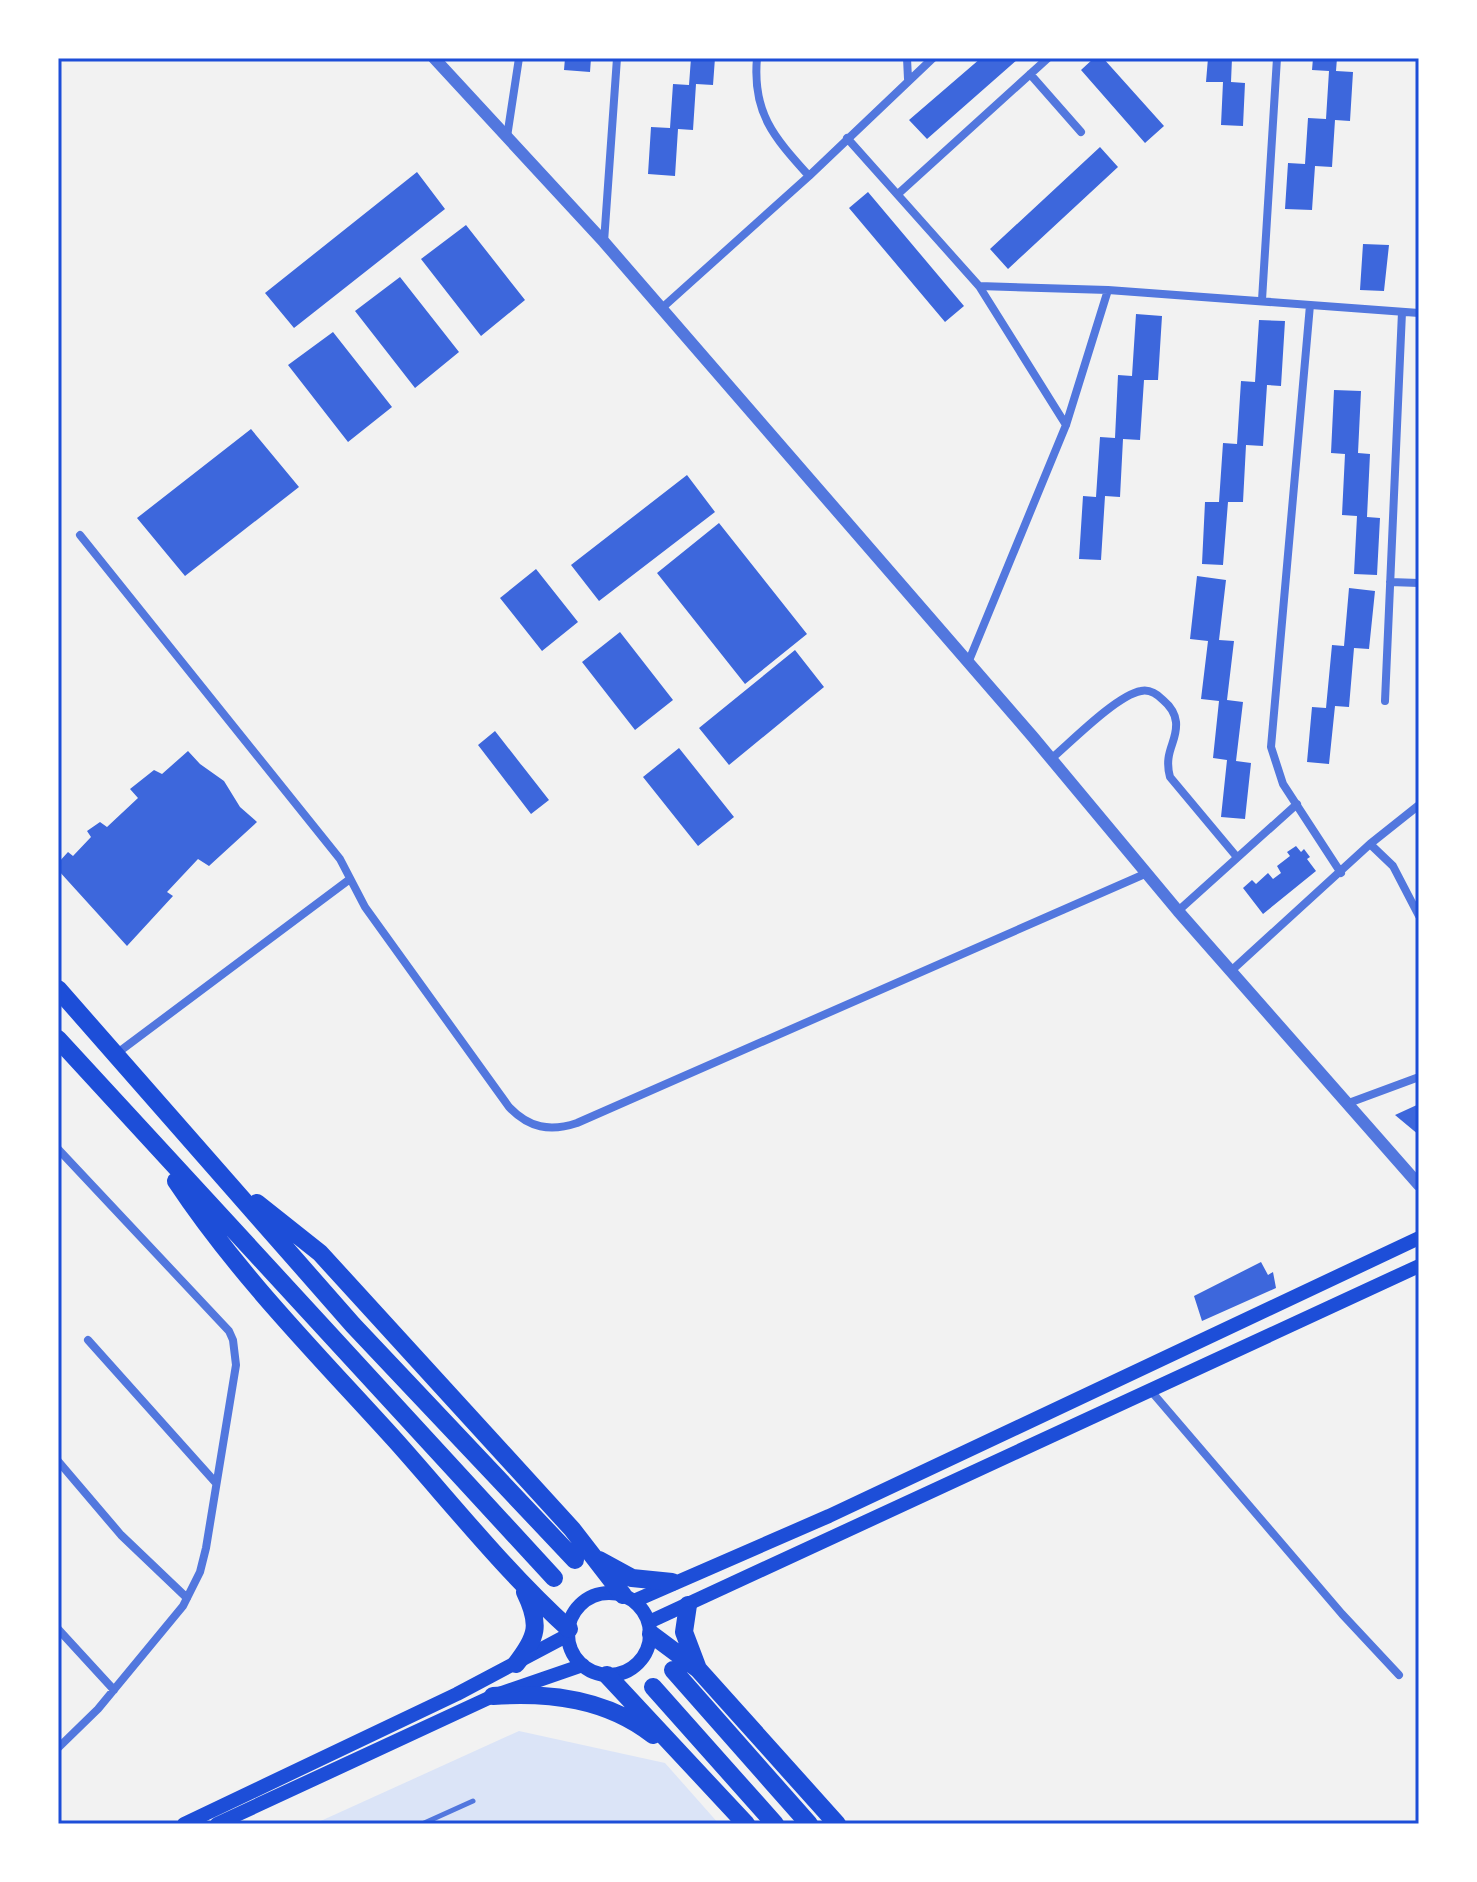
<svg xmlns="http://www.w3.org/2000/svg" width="1477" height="1882" font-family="Raleway,sans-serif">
  <rect width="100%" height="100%" fill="#f2f2f2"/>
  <path fill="#dbe4f7" d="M519 1731 665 1763 719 1824H314Z"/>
  <path fill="#3d67dc" d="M565 58H591L590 72 564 70Z
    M691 58H715L713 85 696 84 693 130 678 129 675 176 648 174 651 127 670 128 673 84 689 85Z
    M981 58H1019L927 139 909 120Z
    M1094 58H1103L1164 126 1145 143 1081 70Z
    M1208 58H1232L1231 82 1245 83 1243 126 1221 125 1223 82H1206Z
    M1313 58H1337L1336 71 1353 72 1350 121 1335 120 1332 167 1315 166 1312 210 1285 209 1288 163 1305 164 1308 118 1326 119 1329 71 1312 70Z
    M1100 147 1118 167 1008 269 990 249Z
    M417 172 445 209 294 328 265 293Z
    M868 192 964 306 945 322 849 208Z
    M466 225 525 300 481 336 421 259Z
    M1363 244 1389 245 1384 291 1360 290Z
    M400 277 459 352 415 388 355 311Z
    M1136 314 1162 316 1158 380H1144L1140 440 1123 439 1120 497 1105 496 1101 560 1079 559 1083 496 1096 497 1100 437 1115 438 1118 375 1132 376Z
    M1259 320 1285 321 1281 386 1267 385 1263 446 1246 445 1243 502H1228L1223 565 1202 564 1205 502H1219L1223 443 1237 444 1241 381 1255 382Z
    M333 332 392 407 348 442 288 365Z
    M1334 390 1361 391 1358 453 1370 454 1367 517 1380 518 1377 575 1354 574 1357 516 1342 515 1345 454 1331 453Z
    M251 429 299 487 185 576 137 518Z
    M687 475 715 512 599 601 571 565Z
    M719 523 807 634 745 684 657 573Z
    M536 569 578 622 542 651 500 598Z
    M1197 576 1226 580 1219 640 1234 641 1227 700 1243 702 1236 761 1251 763 1245 819 1221 817 1227 760 1213 758 1219 701 1201 699 1208 641 1190 639Z
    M1349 588 1375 591 1369 649 1354 648 1349 707 1335 706 1329 764 1307 762 1312 707 1326 708 1332 645 1344 646Z
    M620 632 673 700 635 730 582 662Z
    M795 650 824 687 729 765 699 728Z
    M495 731 549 800 531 814 478 745Z
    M679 748 734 817 698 846 643 777Z
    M188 751 200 764 224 781 240 807 257 822 209 866 198 859 167 892 173 896 127 946 58 870V863L68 852 73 856 91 837 87 831 100 822 107 827 138 798 130 789 154 770 162 774Z
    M1296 846 1301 852 1304 849 1310 857 1307 859 1316 871 1263 914 1243 888 1252 880 1256 884 1268 873 1273 879 1281 873 1277 866 1290 856 1287 852Z
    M1419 1104V1135L1395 1115Z
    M1261 1262 1268 1275 1273 1272 1276 1288 1202 1321 1194 1296Z"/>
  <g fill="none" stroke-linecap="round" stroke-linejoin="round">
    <path stroke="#5277de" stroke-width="5" d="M422 1824 473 1801"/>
    <path stroke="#5277de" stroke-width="8" d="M757 58C752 113 774 137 809 176
      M907 58 908 79
      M1030 74 1081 132
      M507 137 519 58
      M847 138 979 286 1108 290 1419 313
      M898 194 1048 58
      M604 242 617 58
      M979 286 1066 425
      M1262 300 1277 58
      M1310 305 1271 747 1283 784 1341 873
      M662 308 809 176 933 58
      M80 535 340 859 365 907 509 1107C529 1128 550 1132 577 1123L1147 873
      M1390 582 1419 583
      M968 663 1066 425 1108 290
      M1385 701 1402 312
      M1051 759C1071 742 1117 695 1141 691 1150 689 1157 694 1163 700 1169 705 1175 713 1176 722 1178 742 1163 751 1170 777L1236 856
      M1370 844 1393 866 1419 916
      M1178 911 1297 804
      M1231 971 1370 844 1419 805
      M116 1054 350 879
      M1346 1104 1419 1077
      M58 1149 229 1331 233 1340 236 1365 206 1548 200 1572 183 1606 98 1709 58 1748
      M88 1340 216 1483
      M1151 1391 1342 1614 1399 1675
      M58 1461 121 1535 187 1598
      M58 1629 114 1690"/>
    <path stroke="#5277de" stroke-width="12" d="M434 58 604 242 1033 737 1178 911 1419 1185"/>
    <path stroke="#1d4ed8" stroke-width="14" d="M568 1634a41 41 0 1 1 82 0a41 41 0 1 1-82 0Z
      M634 1601 829 1516 1419 1238
      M649 1622 1419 1266
      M184 1824 457 1694 568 1635
      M217 1824 493 1696 583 1665"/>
    <path stroke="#1d4ed8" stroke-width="18" d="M58 989 353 1325 575 1560
      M58 1039 554 1578
      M176 1181C239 1276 320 1357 396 1441 453 1505 506 1572 569 1629
      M257 1203 320 1253 572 1529 623 1595
      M599 1560 632 1578 672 1582
      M688 1605 684 1632 698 1669
      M651 1634 698 1669 837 1824
      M516 1664C537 1637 541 1625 525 1592
      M673 1670 809 1824
      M607 1675 746 1824
      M653 1687 775 1824
      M493 1696C550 1692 607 1699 653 1735"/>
  </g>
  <rect width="1477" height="1882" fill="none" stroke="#ffffff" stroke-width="120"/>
  <rect x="60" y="60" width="1357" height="1762" fill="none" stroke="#1d4ed8" stroke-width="3"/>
</svg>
